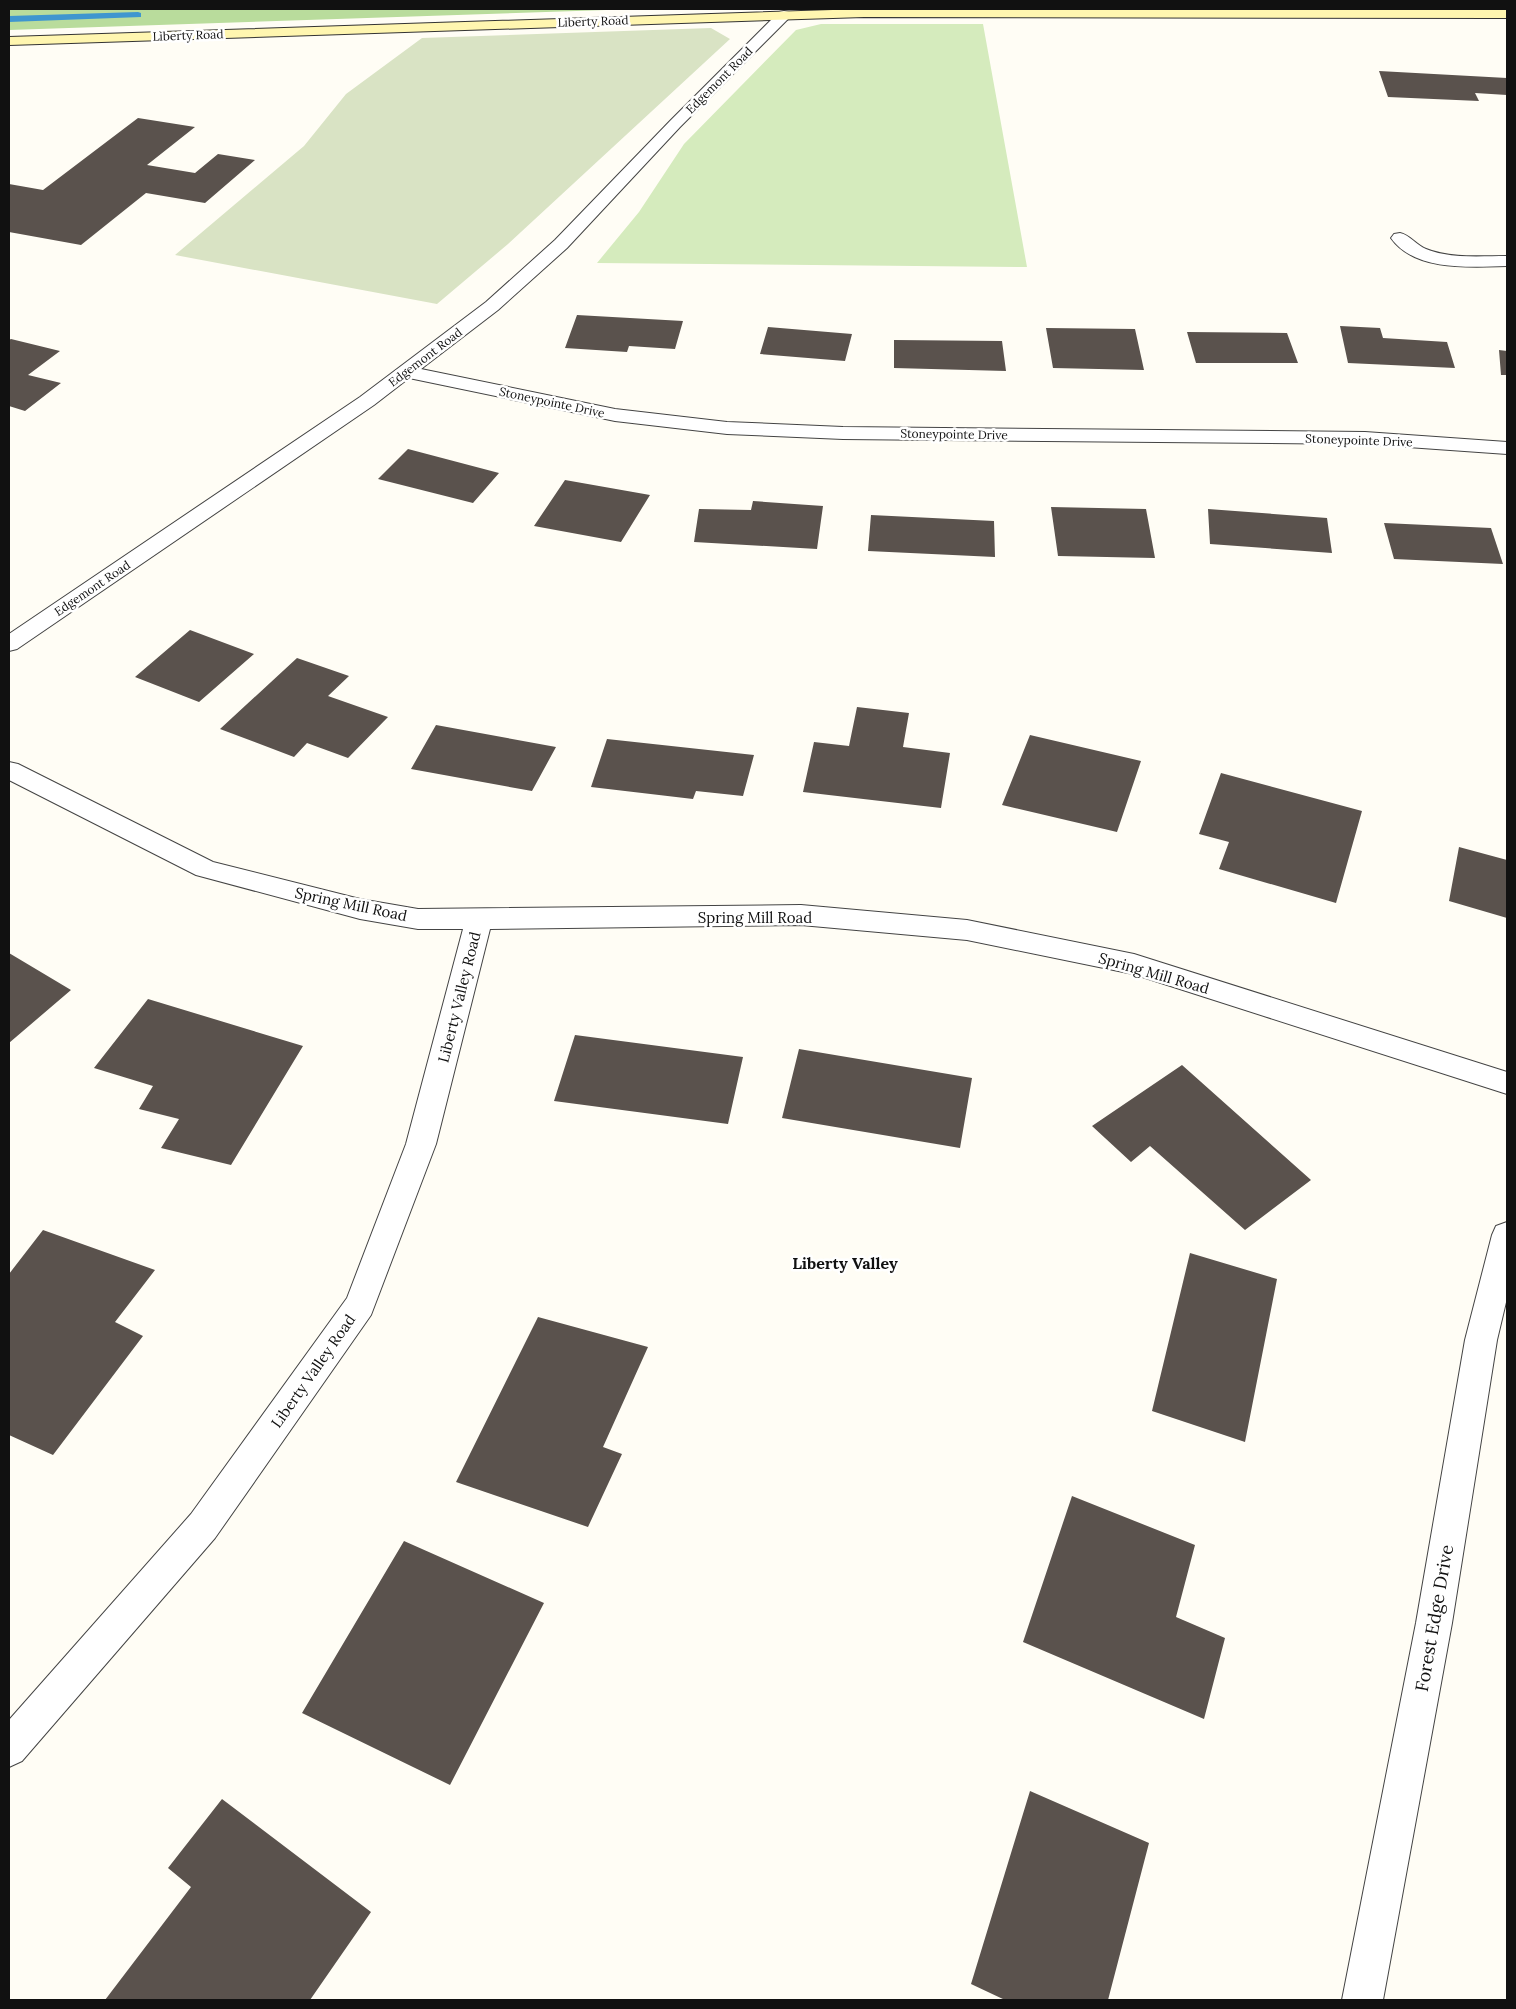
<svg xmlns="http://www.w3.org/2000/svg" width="1516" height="2009" font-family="Lora,serif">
  <rect width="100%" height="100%" fill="#fffdf5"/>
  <path fill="#d5ebbd" d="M821 24H983L1027 267 597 263 639 212 684 144 796 30Z"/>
  <path fill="#b9dc9c" d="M9 9H637L9 30Z"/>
  <path fill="#d9e3c4" d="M711 28 730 39 508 244 437 304 175 255 304 146 346 94 422 38Z"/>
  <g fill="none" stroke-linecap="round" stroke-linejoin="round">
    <path fill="#3f96cf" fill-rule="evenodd" d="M138 12 141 13V17L9 22V16Z"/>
  </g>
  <path fill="#5a524d" d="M1379 71 1507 78V95L1475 93 1479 101 1388 97Z
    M138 118 195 127 147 165 195 173 218 154 255 160 205 203 146 193 81 245 9 232V184L43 190Z
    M577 315 683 321 675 349 629 346 627 352 565 348Z
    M1340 326 1380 328 1383 338 1447 342 1455 368 1348 363Z
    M768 327 852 334 845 361 760 354Z
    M1046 328 1135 329 1144 370 1053 368Z
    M1187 332 1287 333 1298 363H1196Z
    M11 339 60 351 28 375 61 383 25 411 9 406V340Z
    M894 340 1002 341 1006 371 894 368Z
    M1499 350 1507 351V375H1501Z
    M408 449 499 473 473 503 378 479Z
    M565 480 650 495 621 542 534 526Z
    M753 501 823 506 817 549 694 542 699 509 751 510Z
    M1051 507 1146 509 1155 558 1058 556Z
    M1208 509 1327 518 1332 553 1210 544Z
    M871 515 994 521 995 557 868 551Z
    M1384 523 1491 528 1503 564 1394 559Z
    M190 630 254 654 199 702 135 677Z
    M297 658 349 676 328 696 388 717 348 758 307 743 294 757 220 729Z
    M857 707 909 713 903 747 950 753 941 808 803 792 814 742 849 746Z
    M436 725 556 747 532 791 411 769Z
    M1030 735 1141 761 1117 832 1002 805Z
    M607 739 754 755 743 796 696 791 693 799 591 787Z
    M1221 773 1362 811 1336 903 1219 869 1229 842 1199 834Z
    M1459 847 1507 860V918L1449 901Z
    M9 953 71 990 9 1043Z
    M148 999 303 1046 231 1165 161 1148 179 1119 139 1109 153 1086 94 1068Z
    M575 1035 743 1057 728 1124 554 1101Z
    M799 1049 972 1078 960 1148 782 1118Z
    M1182 1065 1311 1180 1245 1230 1150 1146 1131 1162 1092 1126Z
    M43 1230 155 1270 115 1322 143 1336 53 1455 9 1435V1274Z
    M1190 1253 1277 1279 1245 1442 1152 1411Z
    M538 1317 648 1347 603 1447 622 1454 588 1527 456 1482Z
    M1072 1496 1195 1545 1176 1617 1225 1638 1204 1719 1023 1642Z
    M404 1541 544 1603 450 1785 302 1713Z
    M1030 1791 1149 1843 1108 2000H1005L971 1984Z
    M222 1799 371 1912 310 2000H105L191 1887 168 1868Z"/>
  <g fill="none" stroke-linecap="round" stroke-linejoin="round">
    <g stroke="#444" stroke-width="2">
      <path id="lane" d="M1400 233C1410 235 1416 245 1426 249 1450 259 1481 256 1507 256V266C1471 267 1415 272 1391 238L1394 234Z"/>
    </g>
    <g stroke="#444" stroke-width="2">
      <path id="street" d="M784 11 789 12 791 15 789 18 680 127 567 248 498 310 421 369 615 409 727 422 843 427 1365 432 1507 442V454L1365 444 843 439 727 434 615 421 409 378 374 405 17 649 9 651V634L360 397 486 302 555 240 670 121 779 12Z
        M9 762 18 764 213 862 360 899 418 909 801 905 967 920 1134 954 1507 1072V1094L1133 974 967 940 801 925 490 929 436 1144 371 1315 215 1538 22 1761 9 1767V1720L191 1514 347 1298 406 1144 463 929H418L360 919 196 875 9 780Z
        M1507 1222V1298L1497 1340 1452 1623 1383 2000H1342L1416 1623 1465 1340 1492 1235 1496 1226Z"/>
    </g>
    <g stroke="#333" stroke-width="2">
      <path id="secondary" d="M864 9 1507 10V18L864 17 9 45V37Z"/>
    </g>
    <use href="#lane" fill="#fff" fill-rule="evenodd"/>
    <use href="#street" fill="#fff" fill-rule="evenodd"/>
    <use href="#secondary" fill="#fff6b0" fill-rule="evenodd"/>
  </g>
  <g text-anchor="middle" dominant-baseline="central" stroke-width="5" stroke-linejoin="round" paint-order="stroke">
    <g font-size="12" fill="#111" stroke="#fff">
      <text transform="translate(593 21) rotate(-2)">Liberty Road</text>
      <text transform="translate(188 35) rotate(-2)">Liberty Road</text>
      <text transform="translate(719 80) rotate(-45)">Edgemont Road</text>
      <text transform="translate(425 357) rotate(-37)">Edgemont Road</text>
      <text transform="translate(552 402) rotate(12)">Stoneypointe Drive</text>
      <text transform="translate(954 434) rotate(1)">Stoneypointe Drive</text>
      <text transform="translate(1359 440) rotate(2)">Stoneypointe Drive</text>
      <text transform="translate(92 588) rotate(-34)">Edgemont Road</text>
    </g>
    <g font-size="15" fill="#111" stroke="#fff">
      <text transform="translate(351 904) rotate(12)">Spring Mill Road</text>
      <text x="755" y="917">Spring Mill Road</text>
      <text transform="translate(1154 973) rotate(16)">Spring Mill Road</text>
      <text transform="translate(459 997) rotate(-76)">Liberty Valley Road</text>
      <text transform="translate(313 1371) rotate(-55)">Liberty Valley Road</text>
    </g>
    <g font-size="16" font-weight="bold" fill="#111" stroke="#fff">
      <text x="845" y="1263">Liberty Valley</text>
    </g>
    <g font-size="18" fill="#111" stroke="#fff">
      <text transform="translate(1434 1618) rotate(-80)">Forest Edge Drive</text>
    </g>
  </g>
  <rect width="1516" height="2009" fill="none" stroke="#111111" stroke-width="20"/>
</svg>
